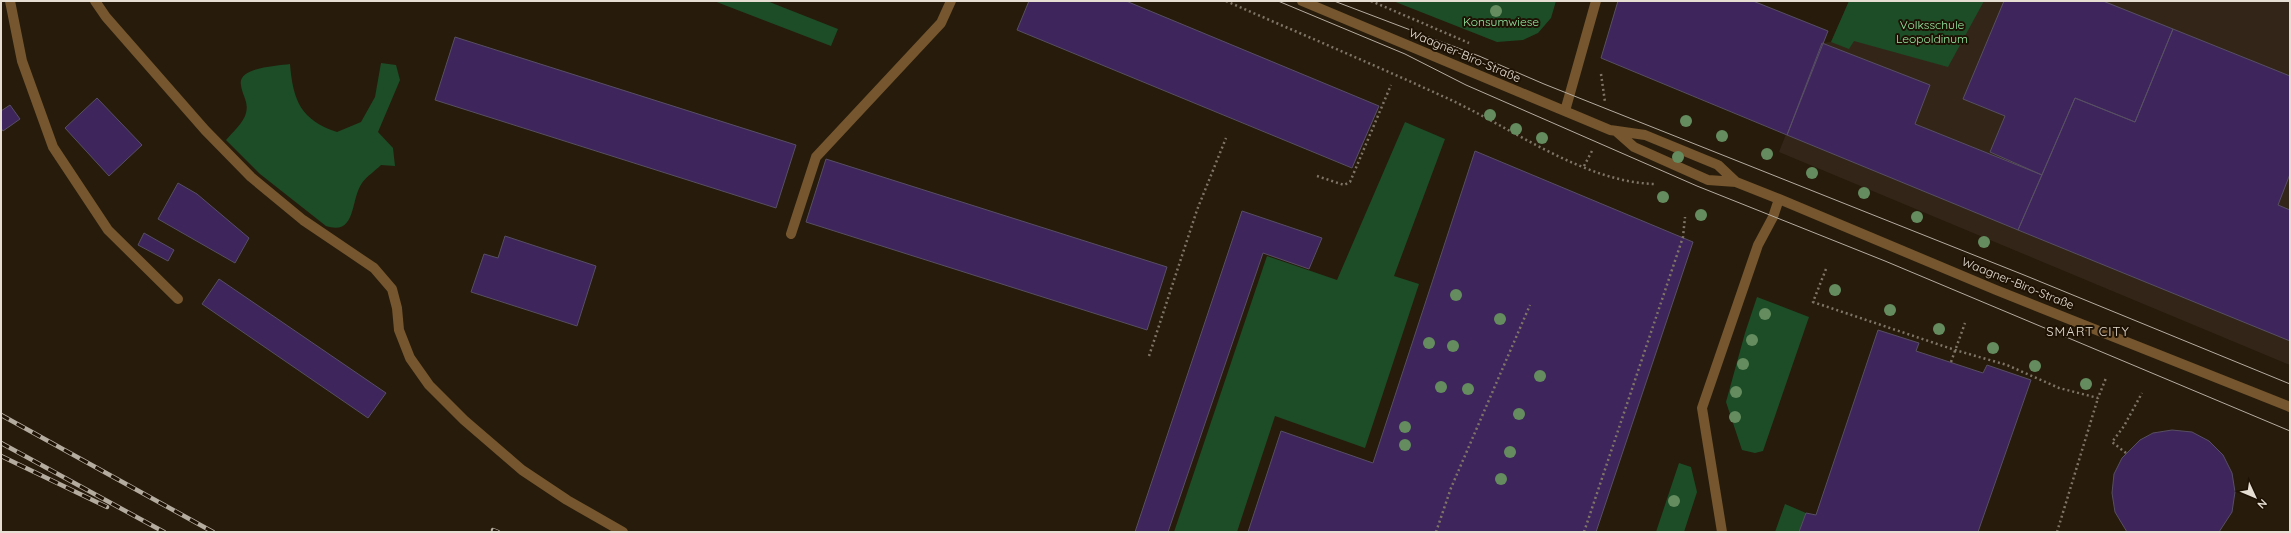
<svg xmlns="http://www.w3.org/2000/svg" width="2291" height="533" font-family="Quicksand,sans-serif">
  <rect width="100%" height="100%" fill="#271b0b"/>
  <path fill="#332619" d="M1849 1H2290V365L1779 152 1822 43 1831 42Z"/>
  <path fill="#1c4d27" d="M714 1H767L838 29 831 46Z
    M1393 1H1556L1551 18 1538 33 1523 40 1497 42Z
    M1849 1H1984L1948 67 1854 41 1849 49 1831 42Z
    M381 63 396 65 400 80 378 132 393 148 395 166 381 165C375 171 367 176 362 183 350 200 357 236 326 226L260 174 226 140C232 133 244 122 246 113 249 102 242 95 241 85 237 67 278 66 290 64 293 101 301 120 337 132L361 122 375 97Z
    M1405 122 1445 139 1394 276 1419 284 1365 448 1275 416 1237 532H1174L1267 256 1337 280Z
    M1757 297 1809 317 1763 451 1755 453 1742 450 1726 402 1745 333Z
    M1679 463 1691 467 1697 492 1684 532H1656Z
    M1785 504 1806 513 1799 532H1775Z"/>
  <path fill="#3e255b" stroke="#574f63" d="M1029 1H1126L1379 106 1352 168 1017 30Z
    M1618 1H1753L1828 31 1787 135 1601 58Z
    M2004 1H2103L2173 29 2135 122 2075 98 2042 175 1990 152 2005 116 1963 99Z
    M2173 29 2290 76V174L2278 205 2290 210V341L2018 230 2075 98 2135 122Z
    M455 37 796 145 776 208 435 100Z
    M1822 43 1930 85 1915 124 2042 175 2018 230 1787 135Z
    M97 98 142 145 109 176 65 128Z
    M10 105 20 119 3 131 1 128V111Z
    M1475 151 1693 242 1596 532H1248L1281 431 1373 463Z
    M826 159 1167 267 1147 330 806 222Z
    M178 183 197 194 249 238 235 263 158 219Z
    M1242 211 1322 238 1309 269 1263 253 1168 532H1135Z
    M144 233 174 250 168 261 138 245Z
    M505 236 596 266 577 326 471 292 484 254 498 258Z
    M219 279 386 393 368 418 202 304Z
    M1878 330 1919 343 1916 351 1983 373 1987 365 2031 380 1978 532H1799L1806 513 1816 515Z
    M2172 430 2192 432 2209 441 2223 455 2232 473 2235 492 2232 512 2219 532H2127L2115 512 2112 493 2114 474 2122 458 2140 440 2153 433Z"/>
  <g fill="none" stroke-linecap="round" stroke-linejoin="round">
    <path stroke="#7f7567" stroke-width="2.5" stroke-dasharray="2 3" stroke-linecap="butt" d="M1226 1C1301 34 1377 66 1451 100 1513 129 1585 182 1654 184
      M1371 1 1469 43
      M1601 74 1605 102
      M1584 166 1593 149
      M1317 176 1344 185 1350 182 1391 85
      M1826 269 1813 302 1955 350 2007 365 2059 388 2098 398 2106 378
      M1149 356 1197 210 1226 138
      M1951 362 1965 323
      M2126 453 2112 442 2124 426 2142 393
      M1436 532 1451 488 1530 305
      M1584 532 1683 237 1685 217
      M2057 532 2098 398"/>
    <path stroke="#75562e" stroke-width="10" d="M10 1 22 61 53 147 108 230 178 299
      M95 1 106 17 205 130 251 177 303 220 374 268 392 289 397 308 399 330 410 358 429 385 464 420 522 470 567 500 623 532
      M1302 1 1610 130 1645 135 1718 165 1736 182
      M1565 111 1596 1
      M1617 132 1634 147 1708 180 1736 182 1779 199 1996 290 2290 407
      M791 234 816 157 941 23 951 1
      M1722 532 1702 408 1758 245 1773 217 1779 199"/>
    <path stroke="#b5aca0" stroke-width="1" d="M1278 1 1405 54 1466 85 1697 186 1885 261 2290 431
      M1334 1 1479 56 1544 84 2024 275 2290 384"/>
    <g stroke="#b5aca0" stroke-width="4.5">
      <path id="rail" d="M1 415 213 532
        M1 443 164 532
        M1 456 107 507
        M493 530 498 532"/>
    </g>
    <use href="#rail" stroke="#1e1204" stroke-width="3" stroke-dasharray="9" stroke-linecap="butt"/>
  </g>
  <g fill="#648c5f">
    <circle cx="1496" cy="11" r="6"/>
    <circle cx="1490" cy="115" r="6"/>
    <circle cx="1686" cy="121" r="6"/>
    <circle cx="1516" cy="129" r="6"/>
    <circle cx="1722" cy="136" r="6"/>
    <circle cx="1542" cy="138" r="6"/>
    <circle cx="1767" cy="154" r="6"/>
    <circle cx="1678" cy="157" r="6"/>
    <circle cx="1812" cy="173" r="6"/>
    <circle cx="1864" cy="193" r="6"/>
    <circle cx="1663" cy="197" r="6"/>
    <circle cx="1701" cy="215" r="6"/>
    <circle cx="1917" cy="217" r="6"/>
    <circle cx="1984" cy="242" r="6"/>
    <circle cx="1835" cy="290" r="6"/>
    <circle cx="1456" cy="295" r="6"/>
    <circle cx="1890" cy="310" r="6"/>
    <circle cx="1765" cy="314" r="6"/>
    <circle cx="1500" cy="319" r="6"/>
    <circle cx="1939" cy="329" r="6"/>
    <circle cx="1752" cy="340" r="6"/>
    <circle cx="1429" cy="343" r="6"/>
    <circle cx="1453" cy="346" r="6"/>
    <circle cx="1993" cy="348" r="6"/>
    <circle cx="1743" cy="364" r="6"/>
    <circle cx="2035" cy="366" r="6"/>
    <circle cx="1540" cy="376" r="6"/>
    <circle cx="2086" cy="384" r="6"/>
    <circle cx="1441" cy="387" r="6"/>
    <circle cx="1468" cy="389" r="6"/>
    <circle cx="1736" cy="392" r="6"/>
    <circle cx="1519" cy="414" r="6"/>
    <circle cx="1735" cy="417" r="6"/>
    <circle cx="1405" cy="427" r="6"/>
    <circle cx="1405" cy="445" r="6"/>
    <circle cx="1510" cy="452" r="6"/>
    <circle cx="1501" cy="479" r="6"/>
    <circle cx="1674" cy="501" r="6"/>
  </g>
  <g text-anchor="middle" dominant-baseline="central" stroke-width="4" stroke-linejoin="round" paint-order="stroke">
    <g font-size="12" fill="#95e8a3" stroke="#1e1204">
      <text x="1501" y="21">Konsumwiese</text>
      <text x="1932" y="24">Volksschule<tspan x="1932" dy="14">Leopoldinum</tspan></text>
    </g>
    <g font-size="12" fill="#e6ded3" stroke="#1e1204">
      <text transform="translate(1465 55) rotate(23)">Waagner-Biro-Straße</text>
      <text transform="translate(2018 283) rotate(22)">Waagner-Biro-Straße</text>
    </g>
    <g font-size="13" letter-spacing="1" fill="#e6ded3" stroke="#1e1204">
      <text x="2088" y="331">SMART CITY</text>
    </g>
  </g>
  <rect width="2291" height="533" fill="none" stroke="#e6ded3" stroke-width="4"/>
  <g transform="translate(2255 497) rotate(134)" stroke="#1e1204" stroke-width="3" paint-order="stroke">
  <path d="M0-3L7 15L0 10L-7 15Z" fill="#e6ded3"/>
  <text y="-6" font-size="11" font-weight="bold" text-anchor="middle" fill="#e6ded3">N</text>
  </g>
</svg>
